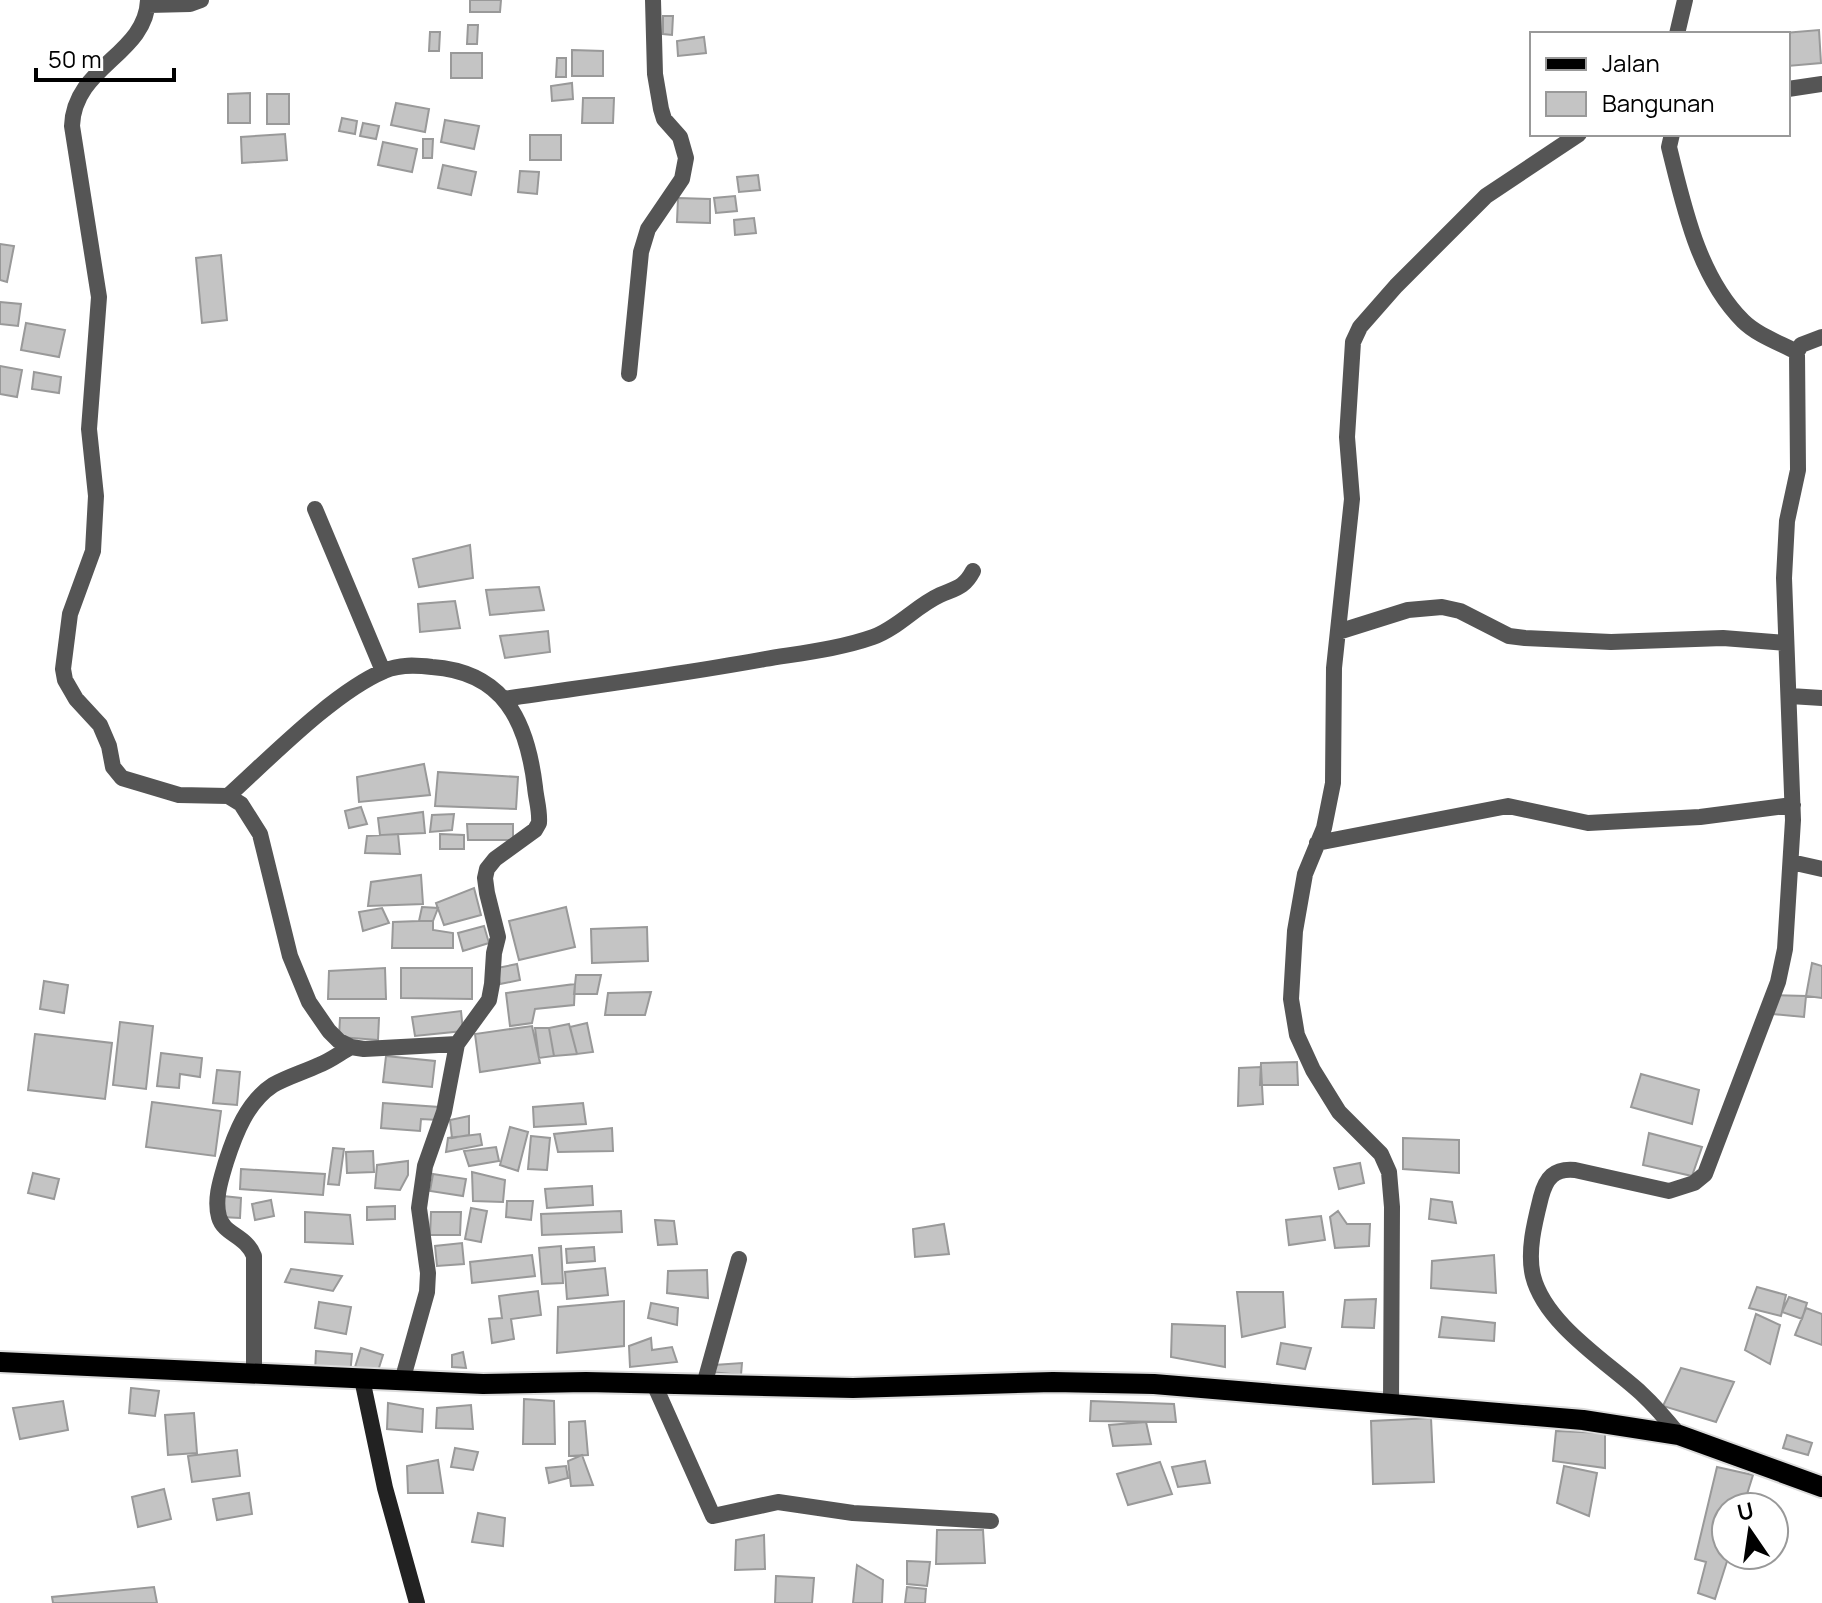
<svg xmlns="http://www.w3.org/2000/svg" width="1822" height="1603" font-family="Manrope,sans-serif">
  <rect width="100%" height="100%" fill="#fff"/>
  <path fill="#c4c4c4" stroke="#999" stroke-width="2" d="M470 0H501L500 12H470Z
    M663 16H673L672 35 663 34Z
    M468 25H478L477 44H467Z
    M1819 30 1821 63 1788 66V34L1784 33Z
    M430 32H440L439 51H429Z
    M704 37 706 53 678 56 677 41Z
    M572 50 603 51V76H572Z
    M451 53H482V78H451Z
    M557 58H566V77H556Z
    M572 83 573 99 552 101 551 86Z
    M250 93V123H228V94Z
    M267 94H289V124H267Z
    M583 98H614L613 123H582Z
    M396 103 429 109 425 132 391 125Z
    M342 118 357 121 355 134 339 131Z
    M445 120 479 126 474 149 441 142Z
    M363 123 379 126 376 139 360 136Z
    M285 134 287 160 242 163 241 137Z
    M530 135H561V160H530Z
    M423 139H433L432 158H423Z
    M383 142 417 149 412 172 378 165Z
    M443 165 476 172 471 195 438 188Z
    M520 171 539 172 537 194 518 192Z
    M758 175 760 190 739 192 737 177Z
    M735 196 737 211 716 213 714 198Z
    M678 198 710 199V223L677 222Z
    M754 218 756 233 735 235 734 220Z
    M0 244 14 246 7 282 0 280Z
    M221 255 227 320 202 323 196 258Z
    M0 302 21 304 18 326 0 324Z
    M26 323 65 330 59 357 21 350Z
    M0 366 22 370 17 397 0 394Z
    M34 372 61 377 59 393 32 389Z
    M470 545 473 578 419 587 413 559Z
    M539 587 544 610 490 615 486 590Z
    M455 601 460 628 420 632 418 604Z
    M548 631 550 652 505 658 500 636Z
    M424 764 430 795 359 802 357 777Z
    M438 772 518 777 516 809 435 806Z
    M361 807 367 824 349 828 345 811Z
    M423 812 425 833 380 835 378 818Z
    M454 814 452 830 430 832 432 815Z
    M467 824H513V840H468Z
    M398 834 400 854 365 853 367 836Z
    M440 834 464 835V849H440Z
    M421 875 423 904 368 906 371 882Z
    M474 888 481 915 444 925 436 903Z
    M422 907 438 908 433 921H419Z
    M566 907 575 947 519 960 509 921Z
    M382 908 389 923 363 931 359 912Z
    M419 921H433V930L453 933V948H392L393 922Z
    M484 926 489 943 463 951 458 933Z
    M647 927 648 961 592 963 591 929Z
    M1812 963 1822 966V998L1806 996Z
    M517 964 520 980 500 984 497 968Z
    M385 968 386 999H328L329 971Z
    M401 968H472V999L401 998Z
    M576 975H601L597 994H574Z
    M44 981 68 985 64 1013 40 1009Z
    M575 984 574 1005 535 1009 532 1023 510 1026 506 993Z
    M651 992 645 1015H605L608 993Z
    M1773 995 1806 996 1804 1017 1773 1014Z
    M461 1011 463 1031 415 1036 412 1017Z
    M340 1018H379L378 1040 339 1037Z
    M120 1022 153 1026 146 1089 113 1085Z
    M587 1023 593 1052 577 1054 570 1027Z
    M569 1024 577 1054 554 1056 549 1028Z
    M532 1026 540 1063 480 1072 475 1034Z
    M535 1028H549L554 1056 539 1058Z
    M35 1034 112 1043 105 1099 28 1090Z
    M161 1053 202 1058 200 1077 180 1074 179 1088 157 1086Z
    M386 1056 435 1061 432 1087 383 1082Z
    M1297 1062 1298 1085H1260L1261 1063Z
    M1261 1067 1263 1104 1238 1106 1239 1068Z
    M217 1070 240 1072 237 1105 213 1103Z
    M1641 1074 1699 1090 1692 1124 1631 1107Z
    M152 1102 221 1111 215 1156 146 1147Z
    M383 1103 439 1107 438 1120 421 1119 420 1131 381 1128Z
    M583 1103 586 1124 534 1127 533 1107Z
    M469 1116V1135L452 1138 450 1120Z
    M510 1127 528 1132 518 1171 500 1165Z
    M612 1128 613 1151 558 1152 554 1134Z
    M1649 1133 1702 1147 1692 1176 1643 1165Z
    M480 1134 482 1145 446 1152 448 1138Z
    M531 1136 550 1138 547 1170 528 1169Z
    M1403 1138 1459 1140V1173L1403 1169Z
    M496 1147 499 1161 469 1166 464 1151Z
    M333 1148 344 1149 339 1185 328 1184Z
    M373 1151 374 1172 347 1173 346 1152Z
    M408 1161V1175L400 1190 375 1188 377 1165Z
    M1360 1163 1364 1183 1339 1189 1334 1168Z
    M241 1169 325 1174 323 1195 240 1189Z
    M472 1172 505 1180 503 1202 473 1201Z
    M33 1173 59 1179 54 1199 28 1193Z
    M433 1174 466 1179 463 1196 430 1191Z
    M592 1186 593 1205 547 1208 545 1189Z
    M223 1196 241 1198 240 1218 222 1217Z
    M1431 1199 1452 1202 1456 1223 1429 1219Z
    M271 1200 274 1216 255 1220 252 1204Z
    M507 1201H533L531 1220 506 1217Z
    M395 1206V1219L367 1220V1207Z
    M471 1208 487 1211 481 1242 465 1239Z
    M621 1211 622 1232 542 1235 541 1214Z
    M1338 1211 1347 1224H1370L1369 1246 1335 1248 1330 1217Z
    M305 1212 350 1215 353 1244 305 1242Z
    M431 1212H461L460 1235H430Z
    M1321 1216 1325 1240 1289 1245 1286 1220Z
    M655 1220 674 1221 677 1244 658 1245Z
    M944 1224 949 1254 915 1257 913 1229Z
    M462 1243 464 1264 437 1266 435 1246Z
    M561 1246 563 1283 542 1284 539 1248Z
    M594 1247 595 1261 567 1263 566 1249Z
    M532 1255 535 1276 472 1283 470 1262Z
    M1494 1255 1496 1293 1431 1288 1432 1261Z
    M605 1268 608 1295 567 1299 565 1272Z
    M291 1269 342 1276 333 1291 285 1282Z
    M707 1270 708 1298 667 1293 668 1271Z
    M1757 1287 1786 1295 1781 1316 1749 1308Z
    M538 1291 541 1315 511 1319 514 1339 492 1343 489 1319 502 1318 499 1296Z
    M1237 1292H1283L1285 1327 1242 1337Z
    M1789 1297 1807 1303 1802 1319 1782 1312Z
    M1376 1299 1374 1328 1342 1327 1345 1300Z
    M624 1301V1346L557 1353 558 1307Z
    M319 1302 351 1307 346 1334 315 1328Z
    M651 1303 678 1308 677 1325 648 1318Z
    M1806 1308 1822 1314V1345L1795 1335Z
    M1756 1314 1780 1325 1770 1364 1745 1350Z
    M1442 1317 1495 1323 1494 1341 1439 1337Z
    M1172 1324 1225 1326V1367L1171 1357Z
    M651 1338 652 1350 672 1347 677 1362 630 1367 629 1346Z
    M1281 1343 1311 1348 1305 1369 1277 1364Z
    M361 1348 383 1355 377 1374 355 1367Z
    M316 1351 352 1354 350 1375 315 1372Z
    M463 1352 466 1368 452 1367V1355Z
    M742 1363 741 1375 711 1372 714 1365Z
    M1681 1368 1734 1382 1716 1422 1663 1406Z
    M131 1388 159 1391 155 1416 129 1413Z
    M524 1399 554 1401 555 1444H523Z
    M63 1401 68 1430 20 1439 13 1408Z
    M1091 1401 1174 1404 1176 1422 1090 1421Z
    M388 1403 423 1409 422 1432 387 1429Z
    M471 1405 473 1429 436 1428 437 1408Z
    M194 1413 197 1453 168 1455 165 1415Z
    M1431 1418 1434 1482 1373 1484 1371 1421Z
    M585 1421 588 1455 569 1456V1422Z
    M1146 1422 1151 1444 1113 1446 1109 1425Z
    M1556 1431 1605 1433V1468L1553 1461Z
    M1787 1435 1812 1443 1808 1455 1783 1448Z
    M455 1448 478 1452 473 1470 451 1467Z
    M237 1450 240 1476 192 1482 188 1456Z
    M582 1455 593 1485 571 1486 568 1461Z
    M438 1460 443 1493H408L407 1466Z
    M1205 1461 1210 1483 1178 1487 1172 1467Z
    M1160 1462 1172 1494 1128 1505 1117 1474Z
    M566 1466 568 1478 549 1483 546 1468Z
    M1564 1466 1597 1473 1589 1516 1557 1503Z
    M1717 1467 1753 1475 1743 1507H1726V1555H1729L1715 1599 1698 1593 1706 1562 1695 1559Z
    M164 1489 171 1519 138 1527 132 1497Z
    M249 1493 252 1514 217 1520 213 1499Z
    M478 1513 505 1518 503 1546 472 1542Z
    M937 1530H983L985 1563 936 1564Z
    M764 1535 765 1569 735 1570 736 1540Z
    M907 1561 930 1562 927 1586 907 1584Z
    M857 1565 883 1580 882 1603H853Z
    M776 1576 814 1578 812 1603H775Z
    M154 1587 157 1603H53L52 1597Z
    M907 1587 926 1589 925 1603H905Z"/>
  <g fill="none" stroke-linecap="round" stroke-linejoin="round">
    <g stroke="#dbdbdb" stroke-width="24">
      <path id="primary" d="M0 1362 483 1384 586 1382 853 1388 1053 1382 1154 1384 1583 1420 1679 1435 1822 1487"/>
    </g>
    <path stroke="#555" stroke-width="16" d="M148 0C146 55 74 66 72 126L99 297 89 429 96 496 93 551 70 614 63 669 65 680 76 699 100 725 109 746 113 767 122 778 179 795 228 796 241 804 260 834 290 956 309 1002 329 1031 339 1041 351 1047 364 1049 457 1044
      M148 5 190 4 201 0
      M1677 34 1685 0
      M1788 89 1822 84
      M1672 134 1669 147C1684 207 1698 276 1743 321 1757 335 1780 343 1797 352
      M629 374 641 252 648 229 682 179 686 158 680 137 664 119 661 109 655 74 653 0
      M315 509 383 671
      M1338 632 1408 610 1442 607 1460 611 1509 636 1525 638 1611 642 1723 638 1786 643
      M1790 696 1822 698
      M504 699C591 686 678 675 765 659 801 653 839 649 873 637 898 628 916 606 940 595 956 588 964 588 973 571
      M228 796C269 759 334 692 384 671 399 664 416 665 432 667 504 672 527 721 535 787 536 799 540 810 539 823L535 830 495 859 487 869 485 878 487 893 498 937 494 953 492 984 489 1000 457 1044 444 1112 425 1166 419 1208 428 1273 427 1292 402 1381
      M1317 843 1508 806 1588 823 1700 817 1793 805
      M1791 862 1822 869
      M254 1373V1256C246 1235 224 1235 219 1217 214 1199 221 1179 226 1162 235 1134 247 1102 273 1085 287 1077 304 1072 319 1065 330 1061 340 1053 351 1047
      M654 1384 713 1516 778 1502 853 1513 991 1521
      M704 1385 739 1259
      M1391 1404 1392 1207 1389 1172 1381 1154 1339 1112 1313 1070 1297 1035 1291 999 1295 931 1305 874 1324 828 1333 783 1334 668 1352 499 1347 437 1353 342 1360 327 1396 286 1486 196 1579 134
      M1679 1435C1667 1420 1655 1406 1641 1393 1607 1362 1545 1324 1533 1276 1527 1251 1535 1221 1541 1197 1546 1178 1554 1168 1575 1170L1669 1191 1694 1183 1705 1174 1778 982 1785 949 1793 820 1784 578 1787 521 1798 470 1797 352 1801 345 1822 337"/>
    <path stroke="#222" stroke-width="16" d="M362 1379 385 1488 417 1603"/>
    <use href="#primary" stroke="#000" stroke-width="20"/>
  </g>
  <rect x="1530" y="32" width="260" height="104" fill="#ffffff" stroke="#999999" stroke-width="2"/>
  <rect x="1546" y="58" width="40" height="12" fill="#000000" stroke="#999999" stroke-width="2"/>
  <text x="1602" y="72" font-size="24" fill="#000000">Jalan</text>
  <rect x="1546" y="92" width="40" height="24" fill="#c4c4c4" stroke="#999999" stroke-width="2"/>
  <text x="1602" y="112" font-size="24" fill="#000000">Bangunan</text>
  <g transform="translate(1750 1531) rotate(347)"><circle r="38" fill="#ffffff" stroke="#999999" stroke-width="2"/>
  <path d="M0-6L14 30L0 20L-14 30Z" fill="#000000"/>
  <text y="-12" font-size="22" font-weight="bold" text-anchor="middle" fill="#000000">U</text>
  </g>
  <path d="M36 68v12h138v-12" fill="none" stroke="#000000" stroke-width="4"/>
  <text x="48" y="68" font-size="24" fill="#000000" stroke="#ffffff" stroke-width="6" paint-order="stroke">50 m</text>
</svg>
